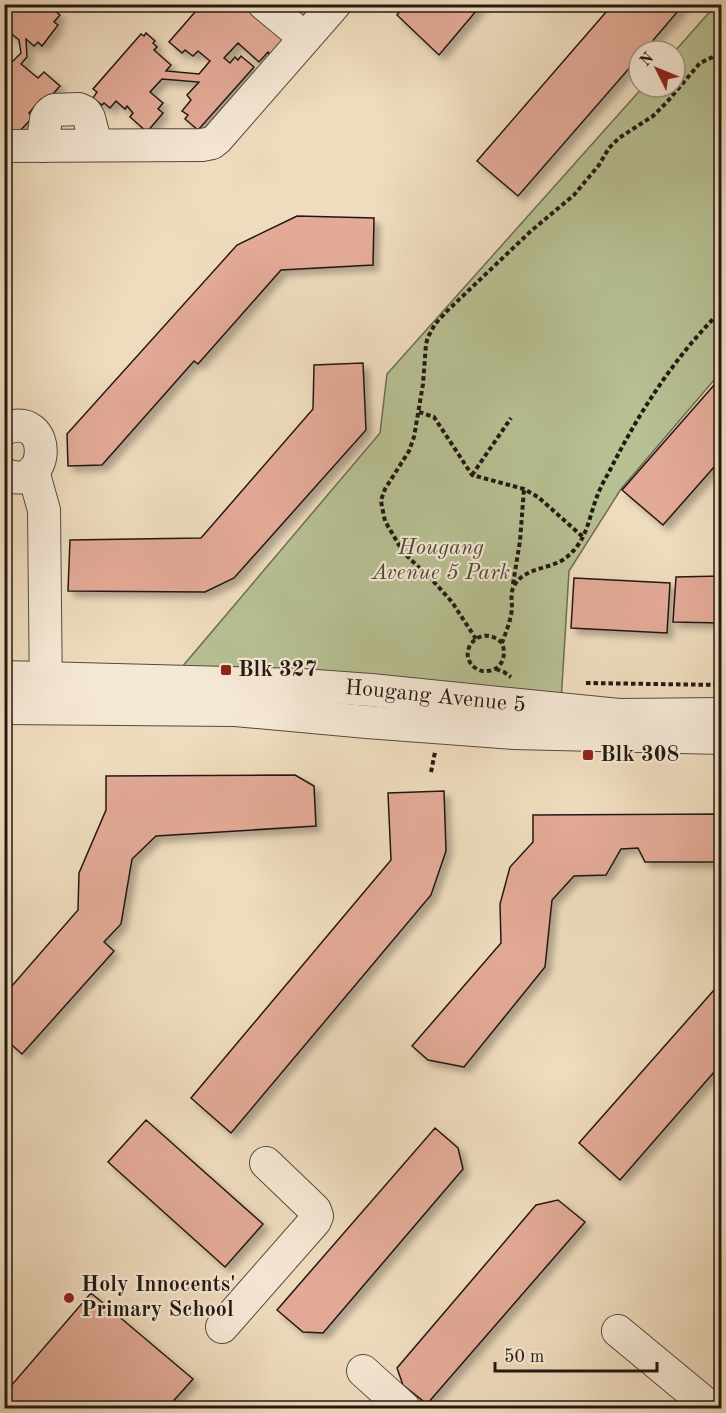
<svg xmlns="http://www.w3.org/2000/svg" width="726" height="1413" font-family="'Old Standard TT',serif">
  <defs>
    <filter id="shadow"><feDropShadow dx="5.5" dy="5.5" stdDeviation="3" flood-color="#0004"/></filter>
  </defs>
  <rect width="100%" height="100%" fill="#efdcbe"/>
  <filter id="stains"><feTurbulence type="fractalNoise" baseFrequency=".00333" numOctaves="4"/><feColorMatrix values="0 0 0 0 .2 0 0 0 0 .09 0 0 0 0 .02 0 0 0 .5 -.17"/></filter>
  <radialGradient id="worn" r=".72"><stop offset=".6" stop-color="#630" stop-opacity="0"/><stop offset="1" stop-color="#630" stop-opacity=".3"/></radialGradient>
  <path fill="#b7c093" stroke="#6e6c53" stroke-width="1.5" d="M714 7 722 13 721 372 621 489 569 571 561 702 182 667 380 433 387 374 643 87H675V51Z"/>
  <path fill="#e3aa97" stroke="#241813" stroke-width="1.5" filter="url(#shadow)" d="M4 4H23L26 7 27 4H33L37 7 39 4H46L60 15 54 22 58 25 42 46 38 42 34 46 26 39 27 57 21 64 38 78 44 72 60 86 45 103 41 99 29 113 33 117 15 136 4 127V70L21 53 19 40 4 28Z
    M202 4H247L272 25 289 35 271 55 268 52 259 62 238 43 224 58 230 63 235 57 238 60 241 56 254 67 198 130 185 119 188 115 182 111 191 100 187 95 199 82 162 79 150 92 163 103 158 109 163 113 147 132 130 117 133 113 127 106 125 109 116 101 110 108 104 103 102 105 93 98 97 92 93 89 141 34 144 36 146 33 155 41 153 43 157 47 154 50 171 65 166 71 199 74 210 61 198 51 193 56 185 50 182 53 169 42Z
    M282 4H314L298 23Z
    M406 4H482L439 55 397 15Z
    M613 4H684L644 51H639V57L518 196 477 161Z
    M297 216 374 218 373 265 281 270 198 364 194 361 102 465 68 466 67 434 237 245Z
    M363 363 366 430 234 578 205 592 68 591 70 540 201 538 313 409 314 365Z
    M722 376V458L663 525 622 490Z
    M722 576V623L673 622 676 577Z
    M574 578 670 583 667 633 571 628Z
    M295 775 314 786 316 826 156 836 132 859 121 924 104 942 114 951 22 1054 4 1038V995L78 910 79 873 106 810V776Z
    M444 791 446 851 431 895 231 1133 191 1098 391 860 388 793Z
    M722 814V862H645L638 848 621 849 606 875 574 876 552 900 545 967 464 1067 428 1060 412 1046 501 943 500 904 510 867 533 842V815Z
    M722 981V1063L620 1180 579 1143Z
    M146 1120 263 1224 225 1267 108 1162Z
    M435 1128 458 1148 463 1169 323 1333 303 1332 277 1310Z
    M558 1200 585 1222 427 1404 403 1385 397 1368 536 1205Z
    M91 1293 193 1379 167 1408H4V1394Z"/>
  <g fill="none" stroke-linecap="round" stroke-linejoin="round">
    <g stroke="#57493e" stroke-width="34">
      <g id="minor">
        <path d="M264 4 305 38"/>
        <path d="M4 146 202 145 212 143 217 139 335 4"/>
        <path d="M42 146 46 119 49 114 54 110 79 109 85 112 89 118 96 145"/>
        <path d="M4 429C55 408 51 496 4 474"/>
        <path d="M33 471 44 510 46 698"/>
        <path id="s1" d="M4 677 302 685 371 690 619 715 722 714"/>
        <path d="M4 708 235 710 367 722 514 733 722 738"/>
        <path d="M222 1327 315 1221 317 1216 315 1210 266 1163"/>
        <path d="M618 1331 711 1408"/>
        <path d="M363 1371 404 1408"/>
      </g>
    </g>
    <path stroke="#241813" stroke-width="4" stroke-dasharray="4.5 3" stroke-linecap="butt" d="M419 412 434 417 472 475 524 489 538 497 583 537
      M472 475 511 418
      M513 584 520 541 524 489
      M476 639 452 602 435 583 406 555 399 545 385 521 382 507 381 500 385 489 409 451 414 437 423 384 426 344 428 337 435 324 447 311 531 231 574 195 599 165 609 148 619 138 653 116 667 102 700 63 713 57 722 58
      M502 643C480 622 456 652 474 667 478 670 482 672 487 671 502 670 507 656 502 643 506 632 511 620 512 608 512 601 510 593 514 586 523 569 546 569 561 561 569 556 575 550 580 542 588 529 591 513 596 499 599 491 603 482 608 474 638 414 674 357 722 310
      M496 669 504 672 511 677
      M586 683 722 685
      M431 772 435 752"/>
    <use href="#minor" stroke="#f5e8d5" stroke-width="32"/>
  </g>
  <g fill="#8f2418" stroke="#f5e8d5" stroke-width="2">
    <rect x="220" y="664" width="12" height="12" rx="3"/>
    <rect x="582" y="749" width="12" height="12" rx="3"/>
    <circle cx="69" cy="1298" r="6"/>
  </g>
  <g text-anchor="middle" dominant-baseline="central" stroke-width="4.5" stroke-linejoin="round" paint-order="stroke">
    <g font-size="22" font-style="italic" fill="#504a39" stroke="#f5e8d5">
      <text x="441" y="548">Hougang<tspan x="441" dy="25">Avenue 5 Park</tspan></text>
    </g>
    <g font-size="22" font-weight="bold" fill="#241813" stroke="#f5e8d5" text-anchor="start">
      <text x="238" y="670">Blk 327</text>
      <text x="600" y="755">Blk 308</text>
      <text x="81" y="1285">Holy Innocents'<tspan x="81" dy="25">Primary School</tspan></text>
    </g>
    <g font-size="22" fill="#241813" stroke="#f5e8d5">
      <text stroke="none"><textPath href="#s1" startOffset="432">Hougang Avenue 5</textPath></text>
    </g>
  </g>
  <rect width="726" height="1413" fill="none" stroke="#efdcbe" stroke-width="24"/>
  <rect x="6" y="6" width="714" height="1401" fill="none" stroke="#241813" stroke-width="3"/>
  <rect x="12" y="12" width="702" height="1389" fill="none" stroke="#241813" stroke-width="1.5"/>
  <g transform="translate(657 69) rotate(313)"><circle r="28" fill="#f5e8d5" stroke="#a19587" stroke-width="1.5"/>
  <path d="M0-4.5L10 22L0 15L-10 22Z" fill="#8f2418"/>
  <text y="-9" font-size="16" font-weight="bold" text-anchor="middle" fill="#241813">N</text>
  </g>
  <path d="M495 1362v9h162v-9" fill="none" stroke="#241813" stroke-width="3"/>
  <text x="504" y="1362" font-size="18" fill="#241813" stroke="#f5e8d5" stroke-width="4.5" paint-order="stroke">50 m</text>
  <rect width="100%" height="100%" filter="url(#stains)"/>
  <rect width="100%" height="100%" fill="url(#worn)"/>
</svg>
